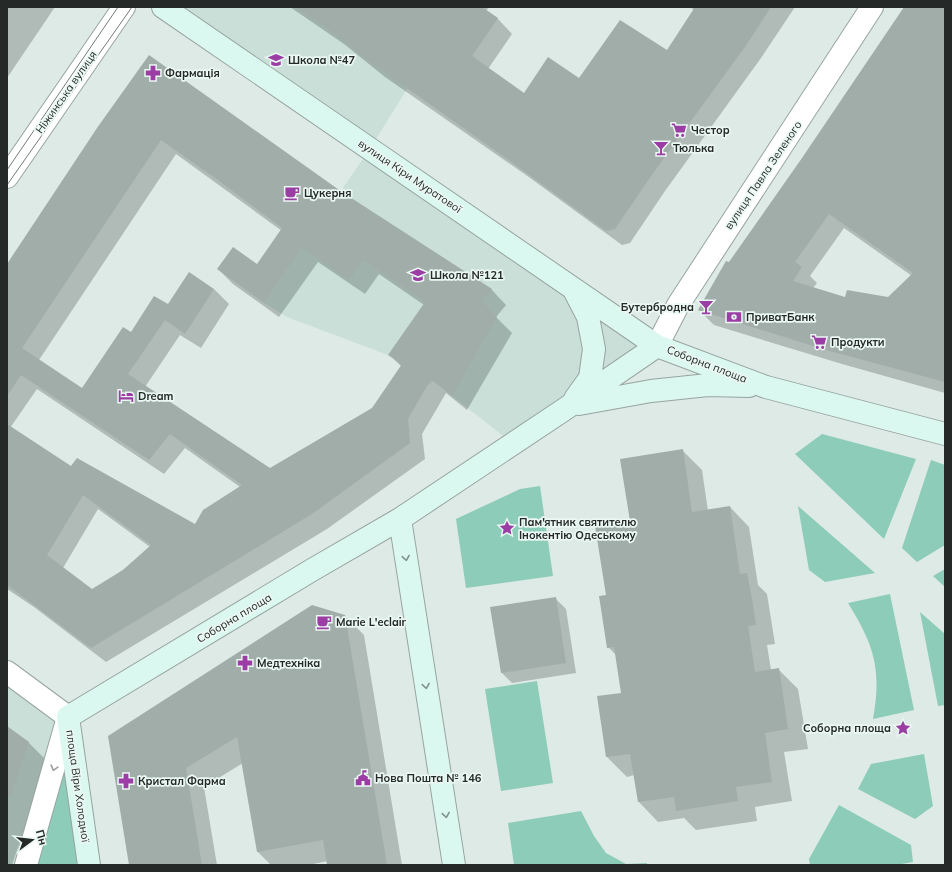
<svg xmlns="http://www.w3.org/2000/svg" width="952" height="872" font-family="Mulish,sans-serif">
  <rect width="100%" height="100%" fill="#ddeae5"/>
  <path fill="#c9dfd8" d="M165 7H464L407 89 371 147Z
    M369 150 655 346 511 442 433 381 427 386 388 355 287 317 264 303Z
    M7 674 66 718 19 865H7Z"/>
  <path fill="#8dccb9" d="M822 434 916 459 884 539 795 454Z
    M931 460 945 465V545L917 562 902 548Z
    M540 486 553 576 466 588 456 519 520 489Z
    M798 506 875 573 825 582 809 570Z
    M945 569V587L933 576Z
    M890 594 914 710 873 719C882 669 874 645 848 603Z
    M920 612 945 634V705L938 706Z
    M537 681 553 783 501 791 485 689Z
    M68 717 89 865H26Z
    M924 754 933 806 915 819 858 789 871 764Z
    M839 805 911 845 913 862 896 865H810L809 859Z
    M581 811 594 836 606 853 626 864 647 863V865H514L508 823Z"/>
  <path fill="#0003" fill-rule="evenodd" d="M7 7H55L7 78Z
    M290 7H489L486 11 498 19 512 34 488 69 524 94 579 80 668 52 694 10 690 7H795L761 58 665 191 630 243 622 245 526 175 385 77 344 44Z
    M905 7H945V393L842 364 714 325 699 310 729 263 803 159ZM844 228 912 276 888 298H845L813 288 817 283 810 276Z
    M149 57 341 192 492 290 506 305 496 317 512 333 467 410 446 393 422 434 425 459 327 529 106 662 34 607 7 589V266ZM176 154 282 231 257 266 218 269 233 284 279 317 318 262 365 294 379 274 424 305 390 355 402 367 373 408 270 469 145 387 180 335 201 348 229 304 214 289 168 306 131 334 82 390 39 360ZM37 389 164 474 185 448 240 487 195 525 71 468 10 428ZM98 509 150 547 123 570 92 590 63 568Z
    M682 450 702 470 708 511 730 507 749 527 758 585 767 594 775 644 767 645 771 670 778 669 798 689 808 749 784 752 792 801 755 807 757 821 696 830 684 818 658 822 639 802 634 775 627 777 607 757 598 697 622 694 616 655 608 647 607 596 631 522Z
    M555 598 566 609 576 673 512 683 502 673 492 608Z
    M345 616 364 635 402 865H328V861L308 865H271L258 852 243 763 204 787 217 865H130L109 736Z
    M7 728 28 742 47 761 12 865H7Z"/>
  <path fill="#a0ada8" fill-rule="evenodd" d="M295 7H482L498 18 472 56 524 93 548 57 579 78 620 20 667 50 695 7H771L747 44 651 176 615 229 606 231 510 161 370 62 328 29Z
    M904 7H945V382L826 350 698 310 726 261 729 262 802 158ZM829 214 913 273 888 297 847 290 845 297 793 281 802 267 795 262Z
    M149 55 342 192 492 289 482 301 497 317 452 396 431 379 408 419 410 443 312 514 91 648 7 585V424L71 466 77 458 195 524 203 510 242 485 170 434 149 460 21 375 7 396V264L97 128ZM161 140 215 178 282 228 257 264 233 247 217 269 264 303 302 248 349 280 363 260 425 302 388 355 402 364 372 408 270 468 128 374 165 320 185 334 214 289 189 272 168 304 154 296 131 332 123 327 82 388 22 348ZM83 495 151 545 123 570 92 589 47 555Z
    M683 449 692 512 730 506 740 574 747 573 752 599 756 625 748 626 755 672 779 668 788 729 765 733 772 782 736 787 738 801 676 811 674 797 638 802 630 754 606 757 597 696 621 693 614 647 607 648 599 596 606 595 595 526 630 521 620 459Z
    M556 597 566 663 501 673 490 607Z
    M312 605 345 615 387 865H327L323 840 257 852 237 737 186 768 202 865H129L108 736Z
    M7 726 29 742 11 796H7Z"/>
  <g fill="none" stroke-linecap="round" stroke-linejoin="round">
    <g stroke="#98a4a0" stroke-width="24">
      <path id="street" d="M7 177 124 7
        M657 346 678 305 872 7
        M7 672 68 717 26 865"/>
    </g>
    <g stroke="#98a4a0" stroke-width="24">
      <path id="secondary" d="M163 7 657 346 766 387 945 434
        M574 290 588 317 594 349 590 378 575 399
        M579 404 651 391 708 385 749 386
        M400 519 454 865
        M89 865 68 717 312 570 400 519 562 411 657 346"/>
    </g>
    <use href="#street" stroke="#fff" stroke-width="22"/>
    <use href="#secondary" stroke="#daf8ef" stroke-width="22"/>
    <path stroke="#727b77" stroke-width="1" d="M7 170 118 7
      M7 185 132 7"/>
  </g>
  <defs><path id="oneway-chevron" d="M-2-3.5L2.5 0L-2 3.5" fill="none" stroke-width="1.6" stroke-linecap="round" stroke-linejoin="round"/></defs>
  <g stroke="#80918c">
    <use href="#oneway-chevron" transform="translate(406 558) rotate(81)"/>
    <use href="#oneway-chevron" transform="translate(426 686) rotate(81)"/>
    <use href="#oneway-chevron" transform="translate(446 815) rotate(81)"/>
  </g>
  <use stroke="#9d9f9e" href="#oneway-chevron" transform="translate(54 768) rotate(106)"/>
  <defs>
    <g id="school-bare" transform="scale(1.2)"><path d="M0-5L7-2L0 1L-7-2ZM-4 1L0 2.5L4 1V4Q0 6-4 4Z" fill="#9c3da5" stroke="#eaf7f3" stroke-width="2.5" paint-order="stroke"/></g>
    <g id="pharmacy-bare" transform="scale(1.2)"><path d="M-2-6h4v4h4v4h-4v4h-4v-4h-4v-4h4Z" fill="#9c3da5" stroke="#eaf7f3" stroke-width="2.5" paint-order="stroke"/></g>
    <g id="supermarket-bare" transform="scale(1.2)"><path d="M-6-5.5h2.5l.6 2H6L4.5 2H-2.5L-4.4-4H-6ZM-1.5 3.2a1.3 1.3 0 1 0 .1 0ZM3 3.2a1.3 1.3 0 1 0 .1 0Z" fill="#9c3da5" stroke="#eaf7f3" stroke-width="2.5" paint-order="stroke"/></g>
    <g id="bar-bare" transform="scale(1.2)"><path d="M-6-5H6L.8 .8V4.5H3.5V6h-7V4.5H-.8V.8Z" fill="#9c3da5" stroke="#eaf7f3" stroke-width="2.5" paint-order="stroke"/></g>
    <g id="cafe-bare" transform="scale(1.2)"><path d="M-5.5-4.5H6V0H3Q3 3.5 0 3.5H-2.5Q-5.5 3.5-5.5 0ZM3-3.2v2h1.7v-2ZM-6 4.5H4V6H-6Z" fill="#9c3da5" stroke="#eaf7f3" stroke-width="2.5" paint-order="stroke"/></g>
    <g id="bank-bare" transform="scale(1.2)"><path d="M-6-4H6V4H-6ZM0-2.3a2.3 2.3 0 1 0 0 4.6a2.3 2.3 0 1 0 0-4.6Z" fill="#9c3da5" stroke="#eaf7f3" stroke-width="2.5" paint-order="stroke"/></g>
    <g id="hotel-bare" transform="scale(1.2)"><path d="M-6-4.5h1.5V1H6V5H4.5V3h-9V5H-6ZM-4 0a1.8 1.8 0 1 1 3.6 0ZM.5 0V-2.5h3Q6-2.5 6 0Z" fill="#9c3da5" stroke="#eaf7f3" stroke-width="2.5" paint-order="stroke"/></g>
    <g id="sight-bare" transform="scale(1.2)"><path d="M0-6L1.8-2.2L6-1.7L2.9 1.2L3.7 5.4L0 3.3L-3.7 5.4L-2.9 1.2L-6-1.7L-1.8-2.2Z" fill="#9c3da5" stroke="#eaf7f3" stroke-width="2.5" paint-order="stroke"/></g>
    <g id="civic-bare" transform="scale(1.2)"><path d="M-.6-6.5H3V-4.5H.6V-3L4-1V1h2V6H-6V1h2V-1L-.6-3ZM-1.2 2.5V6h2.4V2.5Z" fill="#9c3da5" stroke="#eaf7f3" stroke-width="2.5" paint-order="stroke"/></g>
  </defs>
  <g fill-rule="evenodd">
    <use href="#school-bare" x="276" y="60"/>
    <use href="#pharmacy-bare" x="153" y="73"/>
    <use href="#supermarket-bare" x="679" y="130"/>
    <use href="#bar-bare" x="661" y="148"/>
    <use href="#cafe-bare" x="292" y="193"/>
    <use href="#school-bare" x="418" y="275"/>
    <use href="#bar-bare" x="706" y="307"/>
    <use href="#bank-bare" x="734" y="317"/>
    <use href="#supermarket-bare" x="819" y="342"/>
    <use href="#hotel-bare" x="126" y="396"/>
    <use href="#sight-bare" x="507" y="528"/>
    <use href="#cafe-bare" x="324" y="622"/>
    <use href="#pharmacy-bare" x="245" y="663"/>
    <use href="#sight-bare" x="903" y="728"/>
    <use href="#civic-bare" x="363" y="778"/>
    <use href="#pharmacy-bare" x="126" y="781"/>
  </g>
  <g text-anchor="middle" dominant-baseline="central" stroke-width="3.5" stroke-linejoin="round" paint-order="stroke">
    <g font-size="11" font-weight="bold" fill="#252a28" stroke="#eaf7f3" text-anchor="start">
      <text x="288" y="60">Школа №47</text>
      <text x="165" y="73">Фармація</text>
      <text x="691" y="130">Честор</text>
      <text x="673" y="148">Тюлька</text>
      <text x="304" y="193">Цукерня</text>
      <text x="430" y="275">Школа №121</text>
      <text x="694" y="307" text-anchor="end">Бутербродна</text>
      <text x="746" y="317">ПриватБанк</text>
      <text x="831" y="342">Продукти</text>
      <text x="138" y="396">Dream</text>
      <text x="519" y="522">Пам'ятник святителю<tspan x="519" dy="13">Інокентію Одеському</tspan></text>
      <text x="336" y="622">Marie L'eclair</text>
      <text x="257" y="663">Медтехніка</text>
      <text x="891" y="728" text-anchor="end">Соборна площа</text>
      <text x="375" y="778">Нова Пошта № 146</text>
      <text x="138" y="781">Кристал Фарма</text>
    </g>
    <g font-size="11" fill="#252a28" stroke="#eaf7f3">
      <text transform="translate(66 92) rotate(-55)">Ніжинська вулиця</text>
      <text transform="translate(763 175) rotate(-56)">вулиця Павла Зеленого</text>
      <text transform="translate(410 176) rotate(34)">вулиця Кіри Муратової</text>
      <text transform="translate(707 364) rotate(21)">Соборна площа</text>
      <text transform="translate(234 618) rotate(-31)">Соборна площа</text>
      <text transform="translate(78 786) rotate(82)">площа Віри Холодної</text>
    </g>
  </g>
  <rect width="952" height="872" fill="none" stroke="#252a28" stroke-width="16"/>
  <g transform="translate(32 840) rotate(75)" stroke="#eaf7f3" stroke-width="3" paint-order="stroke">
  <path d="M0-3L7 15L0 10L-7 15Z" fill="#252a28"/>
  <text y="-6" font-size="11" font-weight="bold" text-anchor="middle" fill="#252a28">Пн</text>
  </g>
</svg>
